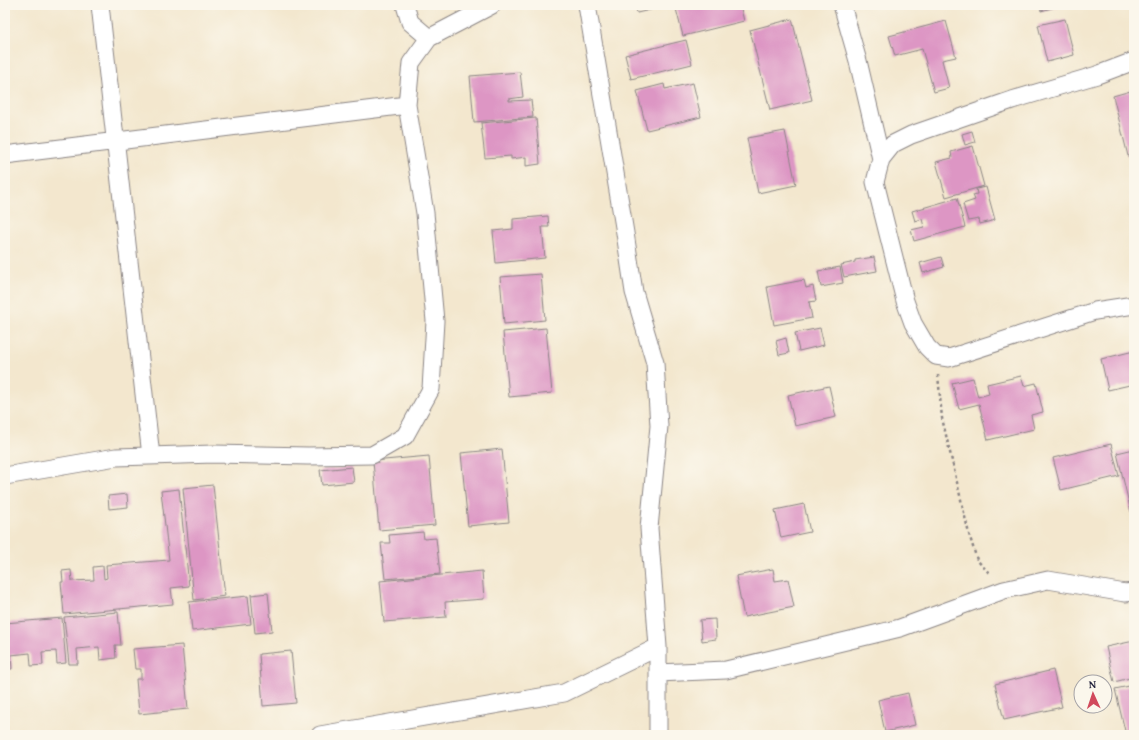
<svg xmlns="http://www.w3.org/2000/svg" width="1139" height="740" font-family="'Gentium Book Plus',serif">
  <rect width="100%" height="100%" fill="#fbf7ec"/>
  <filter id="ink" filterUnits="userSpaceOnUse"><feTurbulence type="fractalNoise" baseFrequency=".025" numOctaves="2"/><feDisplacementMap in="SourceGraphic" scale="8" xChannelSelector="R" yChannelSelector="G"/><feConvolveMatrix kernelMatrix="1 2 1 2 8 2 1 2 1" color-interpolation-filters="sRGB"/></filter>
  <filter id="wash" filterUnits="userSpaceOnUse"><feTurbulence type="fractalNoise" baseFrequency=".012" numOctaves="4" result="noise"/><feDisplacementMap in="SourceGraphic" scale="16" xChannelSelector="R" yChannelSelector="G"/><feGaussianBlur stdDeviation="0.9" result="paint"/><feColorMatrix in="noise" values="0 0 0 0 0 0 0 0 0 0 0 0 0 0 0 0 0 1.4 0 .05"/><feComposite in="paint" operator="in"/></filter>
  <g filter="url(#wash)">
    <rect width="100%" height="100%" fill="#f3e7ce"/>
    <g id="blocks">
      <path fill="#dd96c4" d="M635 5H667V6L637 13Z
        M675 5H740L744 21 683 36Z
        M999 5H1008V6L999 8Z
        M1040 5H1059V6L1041 11Z
        M792 19 812 100 770 110 750 30Z
        M1065 19 1074 55 1047 62 1038 25Z
        M946 21 956 57 942 60 949 88 934 92 922 49 895 56 889 36Z
        M686 40 692 64 631 79 625 55Z
        M520 72 523 97 509 99V101L531 100 533 117 474 122 470 76Z
        M693 83 701 117 647 130 637 91 664 84 665 89Z
        M1134 90V155L1128 156 1113 96Z
        M536 118 540 164 526 166V157L511 159V156L485 158 481 123Z
        M785 131 796 185 758 193 747 138Z
        M972 131 975 142 965 145 962 134Z
        M973 146 984 186 946 197 936 162 952 158 951 152Z
        M986 187 995 220 980 224 979 219 968 221 963 204 975 200 973 195 977 194 976 189Z
        M957 198 965 227 914 241 911 230 924 227 922 219 915 221 912 211Z
        M548 216 549 227H542L545 258 496 263 493 231 513 229V219Z
        M874 257 877 271 844 277 841 265 855 262V260Z
        M941 257 944 267 923 273 920 263Z
        M840 267 843 283 821 287 818 271Z
        M541 274 545 320 504 324 500 277Z
        M804 280 806 288 813 286 816 301 809 302 812 318 774 325 767 287Z
        M546 328 552 393 509 397 503 332Z
        M820 328 824 345 799 351 795 333Z
        M786 338 789 353 779 355 776 341Z
        M1134 351V384L1108 390 1101 359Z
        M1021 376 1024 386 1036 383 1043 412 1031 415 1034 429 988 440 979 404 959 409 952 383 973 378 978 397 989 394 987 384Z
        M829 386 836 417 795 426 788 395Z
        M1111 444 1119 476 1061 490 1053 458Z
        M502 449 509 522 468 526 461 453Z
        M1134 449V511L1131 512 1117 453Z
        M429 456 435 525 379 530 373 461Z
        M352 467 354 482 322 485 320 470Z
        M213 485 225 596 194 600 183 488Z
        M179 489 189 586 171 588 173 604 64 614 61 582H63L62 571 71 570 72 581 94 580 93 567 103 566 104 579 107 578 106 565 169 560 161 491Z
        M127 494 128 507 109 509 108 496Z
        M804 504 810 532 781 538 775 510Z
        M423 532 424 539 436 538 440 574 385 579 381 543H390L389 535Z
        M773 569 775 581 788 579 794 607 744 617 736 576Z
        M482 571 484 599 445 602 446 617 384 622 380 581Z
        M268 593 272 631 255 633 251 595Z
        M248 596 251 624 192 631 189 602Z
        M118 612 121 645H115L116 658 100 660 99 647 77 649 78 664H69L64 617Z
        M62 618 66 663 57 664 56 651 42 652 43 665 31 666 30 653 11 655 12 669H5V623Z
        M715 619 716 639 702 641 700 620Z
        M1134 641V677L1114 682 1106 647Z
        M182 645 188 709 139 714 136 679H141V669H135L133 649Z
        M291 651 296 703 263 706 259 654Z
        M1053 670 1062 707 1004 720 995 684Z
        M1134 685V733L1126 735 1115 689Z
        M908 693 915 725 885 732 878 700Z"/>
    </g>
  </g>
  <g filter="url(#ink)">
    <use href="#blocks" fill-opacity="0" stroke="#8a8484" stroke-width="1"/>
    <g fill="none" stroke-linecap="round" stroke-linejoin="round">
      <g stroke="#8a8484" stroke-width="19">
        <path id="street" d="M100 5 151 456
          M405 5 410 22 429 38
          M587 5 625 233 634 292 655 363 659 426 649 528 658 647V735
          M842 5 858 61 881 159
          M1134 61 1097 75 1012 100 911 135 893 144 881 159 875 182 905 301 913 323 927 347 936 356 949 358 1095 311 1134 305
          M5 155 407 105
          M5 476 116 457 214 454 308 456 372 455 405 436 431 389 435 321 425 213 407 105 411 63 429 38 492 5
          M658 673 726 670 900 628 1004 590 1048 580 1125 593 1134 592
          M320 735 564 693 658 647"/>
      </g>
      <path stroke="#8a8484" stroke-width="2.5" stroke-dasharray="3 3" stroke-linecap="butt" d="M938 375 942 418 969 534 977 560 990 574"/>
      <use href="#street" stroke="#fff" stroke-width="17"/>
    </g>
  </g>
  <rect width="1139" height="740" fill="none" stroke="#fbf7ec" stroke-width="20"/>
  <g transform="translate(1093 694) rotate(357)"><circle r="19" fill="#fbf7ec" stroke="#a4a2a5"/>
  <path d="M0-3L7 15L0 10L-7 15Z" fill="#d1495b"/>
  <text y="-6" font-size="11" font-weight="bold" text-anchor="middle" fill="#22223b">N</text>
  </g>
</svg>
